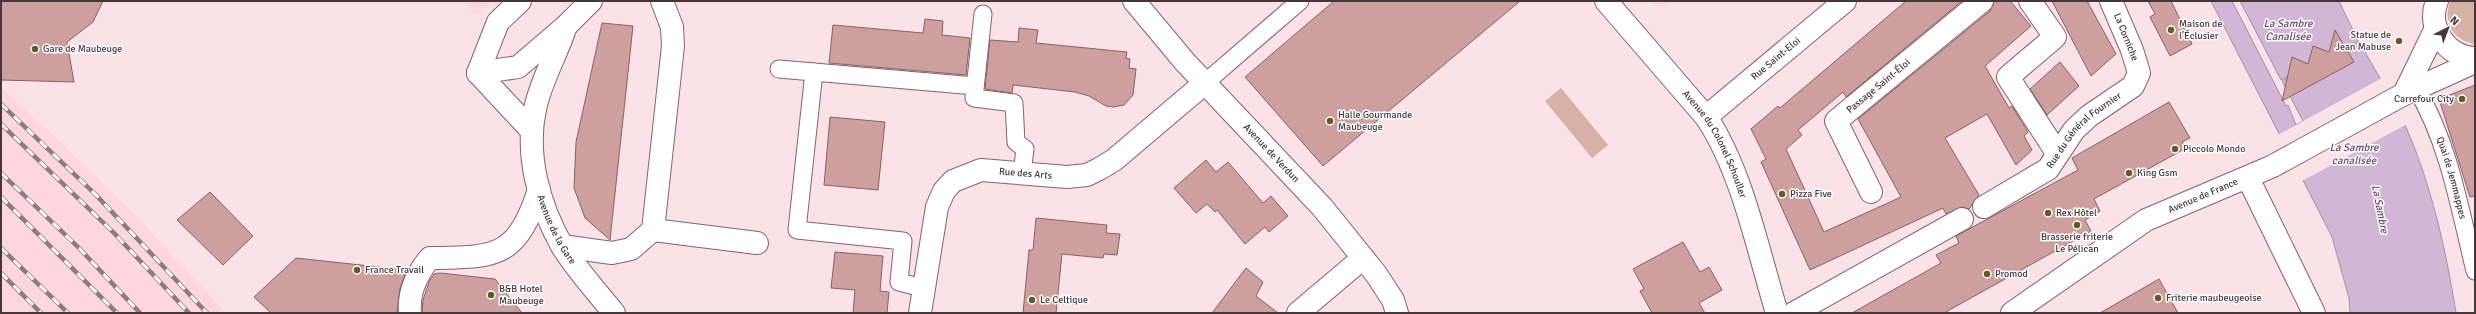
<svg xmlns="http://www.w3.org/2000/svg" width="2476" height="314" font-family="Signika,sans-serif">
  <rect width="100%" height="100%" fill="#fbe2e8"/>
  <path fill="#fed6e0" d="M464 1H493L476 15Z
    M1649 1H1668L1662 7H1657Z
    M1 88 52 134 138 218 226 313H1Z"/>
  <path fill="#d5b2a5" d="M2450 1H2475V44C2452 40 2443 22 2450 1Z
    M1561 88 1608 145 1592 158 1545 101Z"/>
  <path fill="#d1b6d5" stroke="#a790a6" d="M2211 1H2232L2286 106 2288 105 2296 125 2303 121 2282 81 2359 42C2375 69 2391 97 2405 125 2431 183 2446 250 2456 313H2350L2349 298 2332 237Z
    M2240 1H2339L2358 41 2281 80Z"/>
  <path fill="#fbe2e8" d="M2382 78 2407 124 2302 181 2278 135Z"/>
  <path fill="#cda09f" stroke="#866261" d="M1 1H103L93 22 67 42 74 82 1 80Z
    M1334 1H1520L1323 166 1245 77Z
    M1906 1H1962L1846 97 1843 92 1798 130 1802 135 1786 149 1824 232 1901 197 1858 119 1990 11 1994 1H2010L2031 26 1985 66 2009 108 2012 106 2028 132 2024 136 2032 150 2016 165 1987 114 1945 138 1979 195 1969 209 1962 207 1946 214 1943 208 1810 270 1761 162 1766 159 1751 129 1778 106 1780 108Z
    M2052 1H2087L2116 54 2091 76Z
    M2148 1H2171L2192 44 2170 56 2150 17 2155 14Z
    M925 19 943 21 942 35 970 38 966 75 829 63 833 25 923 33Z
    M602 23 633 26 610 240 585 218 574 188 576 142Z
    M1019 28 1038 30 1036 43 1127 52 1126 58 1130 59 1129 68 1136 69 1133 95 1124 105 1113 107 1106 106 1089 96 1075 92 1013 85 1012 93 985 89 990 40 1018 42Z
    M2335 30 2354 62 2282 101 2292 57 2308 64 2313 46 2329 52Z
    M2060 62 2079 86 2047 115 2030 89Z
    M2475 85V196L2470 197 2439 99Z
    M2169 102 2190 138 2182 142 2186 148 2094 199 2100 211 2085 220 2091 231 1944 313H1852L1941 263 1936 255 1959 243 1956 236 2078 170 2072 158Z
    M830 117 885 122 878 190 824 185Z
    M1206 160 1216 172 1228 162 1263 203 1271 196 1288 216 1269 232 1265 227 1245 244 1217 210 1215 212 1207 204 1196 213 1174 188Z
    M210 192 253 236 223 265 177 220Z
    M1036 218 1107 225 1106 233 1120 234 1117 255 1104 254 1103 258 1062 254 1056 313H1023L1029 250H1033Z
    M1683 242 1700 272 1709 267 1722 290 1699 303 1705 313H1652L1640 291 1644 289 1633 269Z
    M835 252 883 256 880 291 889 292 887 313H853L855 290 831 288Z
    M296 258 407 270 400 288 397 313H271L254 297Z
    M1246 268 1263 282 1256 296 1278 313H1212Z
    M440 273 495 279 522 313H422L423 300 429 282 434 274Z
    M2159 279 2178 313H2100Z"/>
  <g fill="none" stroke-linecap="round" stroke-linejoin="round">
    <g stroke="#86626c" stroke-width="19">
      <g id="pedestrian">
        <path d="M983 14 974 98 1014 103 1016 142 1025 149 1022 173"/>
        <path d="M779 69 975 86"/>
        <path d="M814 72 797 230 903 241 899 282 923 288"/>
        <path d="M1206 82 1300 1"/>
        <path id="s1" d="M2416 88C2449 143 2460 210 2475 271"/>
      </g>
    </g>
    <g stroke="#86626c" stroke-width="24">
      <g id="minor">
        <path id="s2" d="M1134 1 1185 62 1322 207 1376 274 1393 300 1397 313"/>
        <path id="s3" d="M1606 1 1706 117C1742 170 1758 251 1777 313"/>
        <path d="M2030 1 2055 37 2008 77 2057 153"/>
        <path id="s4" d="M1706 117 1845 1"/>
        <path d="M2248 178 2314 313"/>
        <path id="s5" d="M1871 192 1836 121 1982 1"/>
        <path id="s6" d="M1984 207 2048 169 2074 130 2089 116 2133 86 2139 73 2132 50 2111 1"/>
        <path d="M653 230 757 243"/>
        <path d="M562 246 612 253 631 249 653 230 673 46 672 27 662 1"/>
        <path d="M410 313C408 293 417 273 430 258 496 257 516 259 539 190"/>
        <path id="s7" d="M920 313 937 207 944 191 953 181 981 170 1067 177 1087 175 1099 169 1114 160 1206 82"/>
        <path d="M1298 313 1363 258"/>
        <path d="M1794 313 1962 219"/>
      </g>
    </g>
    <g stroke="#86626c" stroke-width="24">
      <g id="secondary">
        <path d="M2437 1C2426 28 2447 57 2475 58"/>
        <path id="s8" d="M566 26C557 54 541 80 535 109 525 155 539 205 562 246 576 269 597 292 614 313"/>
        <path d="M478 73 518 67 566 26 591 1"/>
        <path d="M478 73 498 22 520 1"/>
        <path d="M478 73 532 131"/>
        <path d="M2404 94 2436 28"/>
        <path id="s9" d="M2012 313 2146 220 2273 166 2404 94 2475 62"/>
      </g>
    </g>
    <use href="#pedestrian" stroke="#fff" stroke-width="17"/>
    <use href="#minor" stroke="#fff" stroke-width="22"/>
    <use href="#secondary" stroke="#fff" stroke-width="22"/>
    <g stroke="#8e7a7f" stroke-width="4.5">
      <path id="rail" d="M1 104 96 195 207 313
        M1 124 114 233 189 313
        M1 173 79 248 140 313
        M1 197 117 313
        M1 248 68 313
        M1 273 41 313"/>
    </g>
    <use href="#rail" stroke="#fff" stroke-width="3" stroke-dasharray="9" stroke-linecap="butt"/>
  </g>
  <g fill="#635b27" stroke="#fff" stroke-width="1.5">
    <circle cx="2171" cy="30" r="4"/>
    <circle cx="2399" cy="41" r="4"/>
    <circle cx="35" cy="49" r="4"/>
    <circle cx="2462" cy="99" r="4"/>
    <circle cx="1330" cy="121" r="4"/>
    <circle cx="2175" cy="149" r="4"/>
    <circle cx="2129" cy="173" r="4"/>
    <circle cx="1782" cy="194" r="4"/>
    <circle cx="2048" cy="213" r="4"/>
    <circle cx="2077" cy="225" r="4"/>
    <circle cx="357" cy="270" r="4"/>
    <circle cx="1987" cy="274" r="4"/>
    <circle cx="491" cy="295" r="4"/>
    <circle cx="2158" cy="298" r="4"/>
    <circle cx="1032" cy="300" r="4"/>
  </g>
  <g text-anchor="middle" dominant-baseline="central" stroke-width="3" stroke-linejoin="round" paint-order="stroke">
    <g font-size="10" fill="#46363a" stroke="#fff" text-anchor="start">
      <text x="2179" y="24">Maison de<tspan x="2179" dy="12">l’Éclusier</tspan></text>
      <text x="2391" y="35" text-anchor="end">Statue de<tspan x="2391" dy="12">Jean Mabuse</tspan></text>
      <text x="43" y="49">Gare de Maubeuge</text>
      <text x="2454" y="99" text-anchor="end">Carrefour City</text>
      <text x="1338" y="115">Halle Gourmande<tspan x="1338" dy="12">Maubeuge</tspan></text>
      <text x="2183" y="149">Piccolo Mondo</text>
      <text x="2137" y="173">King Gsm</text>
      <text x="1790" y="194">Pizza Five</text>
      <text x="2056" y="213">Rex Hôtel</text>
      <text x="2077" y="237" text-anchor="middle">Brasserie friterie<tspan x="2077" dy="12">Le Pélican</tspan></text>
      <text x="365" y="270">France Travail</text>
      <text x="1995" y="274">Promod</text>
      <text x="499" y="289">B&amp;B Hotel<tspan x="499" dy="12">Maubeuge</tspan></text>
      <text x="2166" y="298">Friterie maubeugeoise</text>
      <text x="1040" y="300">Le Celtique</text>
    </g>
    <g font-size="10" fill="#46363a" stroke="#fff">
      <text transform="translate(2126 37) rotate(68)">La Corniche</text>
      <text stroke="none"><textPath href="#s4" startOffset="91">Rue Saint-Eloi</textPath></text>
      <text stroke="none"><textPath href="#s5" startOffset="134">Passage Saint-Éloi</textPath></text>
      <text stroke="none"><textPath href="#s6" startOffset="128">Rue du Général Fournier</textPath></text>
      <text stroke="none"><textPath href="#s3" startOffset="181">Avenue du Colonel Schouller</textPath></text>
      <text stroke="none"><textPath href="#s2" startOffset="205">Avenue de Verdun</textPath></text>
      <text stroke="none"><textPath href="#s7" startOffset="213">Rue des Arts</textPath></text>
      <text stroke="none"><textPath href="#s1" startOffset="97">Quai de Jemmappes</textPath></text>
      <text stroke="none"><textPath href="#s9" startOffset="225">Avenue de France</textPath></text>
      <text stroke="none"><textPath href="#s8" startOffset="214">Avenue de la Gare</textPath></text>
    </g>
    <g font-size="11" font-style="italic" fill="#6c4773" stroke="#fff">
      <text x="2288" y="23">La Sambre<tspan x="2288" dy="13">Canalisée</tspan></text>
      <text x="2354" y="147">La Sambre<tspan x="2354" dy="13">canalisée</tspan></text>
      <text transform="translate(2380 209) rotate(79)">La Sambre</text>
    </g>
  </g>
  <rect width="2476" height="314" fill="none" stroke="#46363a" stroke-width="4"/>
  <g transform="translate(2448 28) rotate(42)" stroke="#ffffff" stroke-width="3" paint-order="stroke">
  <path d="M0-3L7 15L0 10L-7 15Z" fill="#46363a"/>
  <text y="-6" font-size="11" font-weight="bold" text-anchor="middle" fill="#46363a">N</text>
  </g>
</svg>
